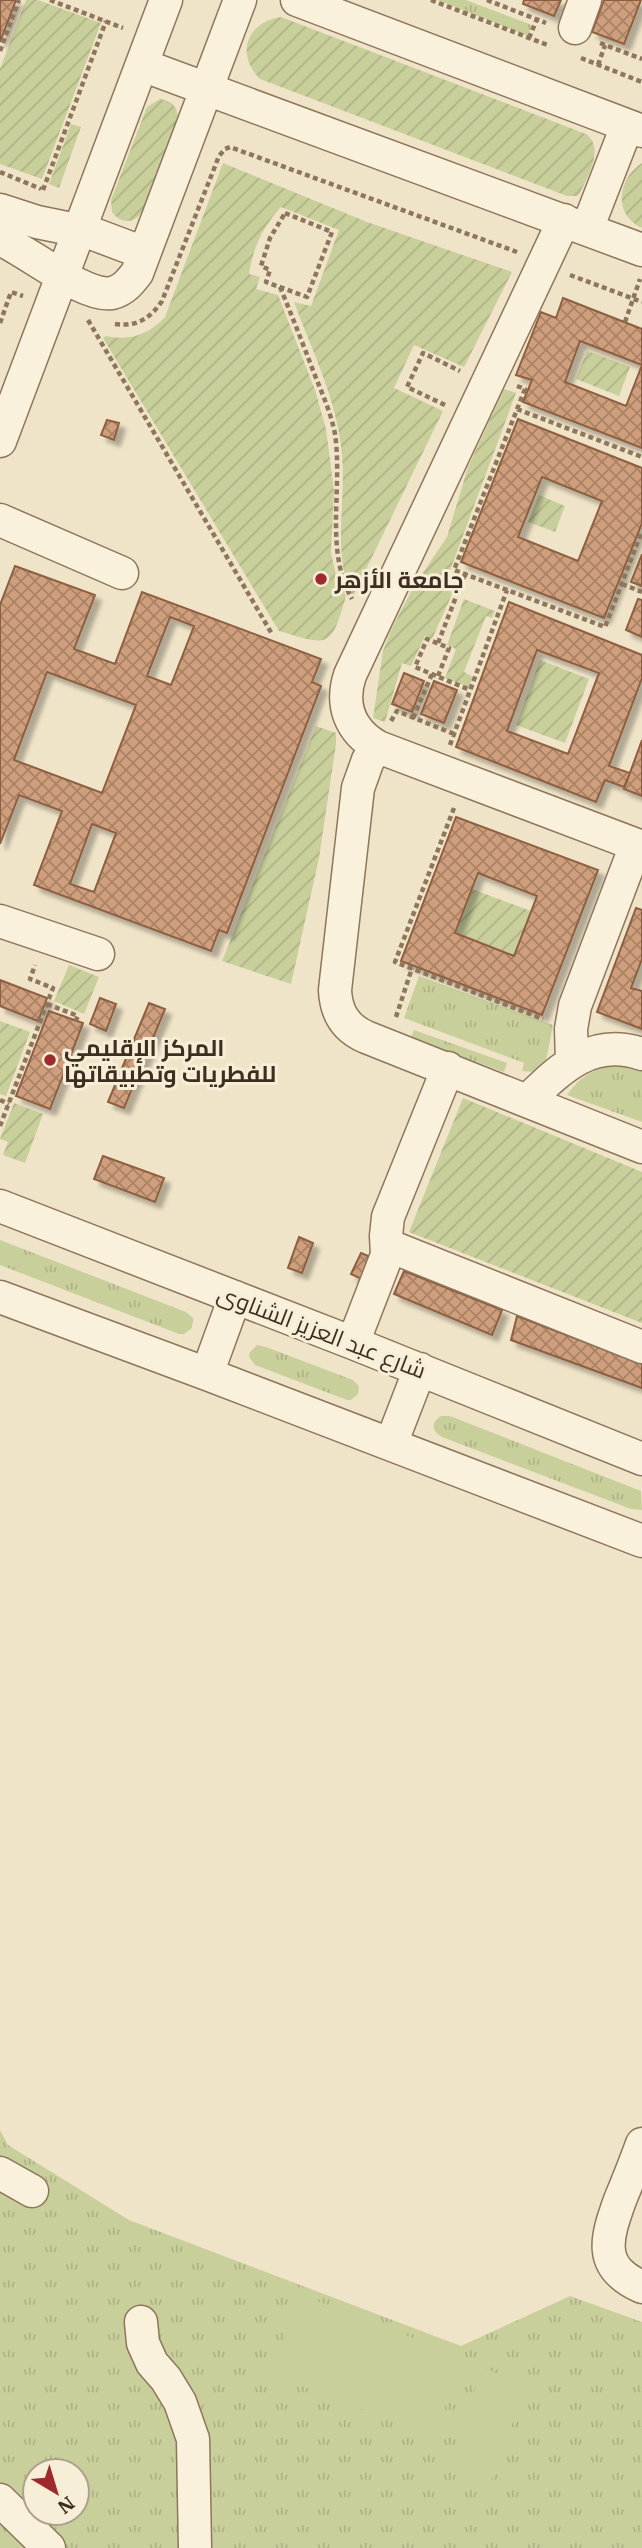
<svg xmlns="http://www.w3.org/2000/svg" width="642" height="2548" font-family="'IBM Plex Serif',Cairo,serif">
  <defs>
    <pattern id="grass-tufts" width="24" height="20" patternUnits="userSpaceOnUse" patternTransform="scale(1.75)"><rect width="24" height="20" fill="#c9cf9b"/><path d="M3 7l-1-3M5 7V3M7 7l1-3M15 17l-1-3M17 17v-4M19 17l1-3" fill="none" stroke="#aeb285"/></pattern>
    <pattern id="garden-furrows" width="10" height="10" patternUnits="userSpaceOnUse" patternTransform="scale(1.75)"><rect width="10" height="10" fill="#c9cf9b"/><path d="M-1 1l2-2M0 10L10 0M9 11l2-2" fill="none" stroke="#aeb285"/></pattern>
    <pattern id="building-cross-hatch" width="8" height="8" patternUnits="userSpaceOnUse" patternTransform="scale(1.75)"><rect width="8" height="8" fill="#cf9f7d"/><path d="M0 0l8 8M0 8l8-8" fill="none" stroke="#a98266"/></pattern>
    <filter id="shadow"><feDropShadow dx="6" dy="6" stdDeviation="2" flood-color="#0004"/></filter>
  </defs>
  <rect width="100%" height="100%" fill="#f0e4c8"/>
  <path fill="url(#grass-tufts)" fill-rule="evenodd" d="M438 0H466L532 25 528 36Z
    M419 976 553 1025 546 1061 533 1072 522 1071 524 1063 404 1018Z
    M414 1030 507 1063 504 1072 411 1038Z
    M613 1065H627L642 1069V1122L567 1095C579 1078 592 1069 613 1065Z
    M0 1240 186 1312 193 1318 192 1328 184 1334H179L0 1265Z
    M257 1345 266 1347 353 1380 359 1386 358 1394 351 1400H347L255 1365 249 1357 250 1352Z
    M441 1416H450L641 1491 642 1510 631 1509 442 1437C431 1431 431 1422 441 1416Z
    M0 2130 8 2145 129 2220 461 2346 570 2296 642 2322V2548H0ZM35 2471H77V2513H35Z"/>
  <path fill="url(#garden-furrows)" d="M26 0H38L101 23 42 179 0 164V69Z
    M281 17 586 134C605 148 588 176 580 193L577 196H567L260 79C235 54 247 22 281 17Z
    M160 99C173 101 178 107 178 120L142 212C134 224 121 224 112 212L111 200 147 107Z
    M71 124 81 127 59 188 49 184Z
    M223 163 367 222 512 272 464 367 414 345 394 388 443 411 354 594 350 593C333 547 346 503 342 455 338 402 312 351 294 302L311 306 339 230 281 207C263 227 253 247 249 274L260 277 256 289 278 295 315 390 326 429 334 491 331 553 336 575 346 596C331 649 329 646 279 631L103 338 106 336C130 341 148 335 165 317Z
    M642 163V228C613 215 617 179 642 163Z
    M587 351 630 367 619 396 576 379Z
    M504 389 516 393 448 576 458 581 432 639 425 636 411 666 402 663 385 722 373 718 383 651 392 628 414 586 447 537 468 467Z
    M539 495 565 506 555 532 528 522Z
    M464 599 495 611 492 618 486 616 464 672 473 677 469 687 445 678 456 649 447 645Z
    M540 660 589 679 565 743 516 725Z
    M316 726 336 733V744L319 858 291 984 222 961Z
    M472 889 531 911 514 956 455 933Z
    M69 965 99 977 84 1014 54 1001Z
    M0 1021 30 1032 6 1096 0 1094Z
    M463 1098 642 1172V1323L409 1232Z
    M14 1103 43 1114 25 1163 3 1155 8 1142 0 1139Z"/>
  <path fill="#c9cf9b" d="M302 2295 464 2358 433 2437 271 2374Z
    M483 2368 527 2385 491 2481 447 2465Z"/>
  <path fill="url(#building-cross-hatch)" stroke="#8d5f41" stroke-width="2" fill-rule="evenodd" filter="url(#shadow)" d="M0 0H16L0 42Z
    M524 0H561L554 16 523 4Z
    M604 0H641L624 44 592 32Z
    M563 298 642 329V448L523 402 532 380 516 375 541 312 556 318ZM580 341 642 365 626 406 565 382Z
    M518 419 642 468V523L604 618 461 562ZM542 477 602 501 578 561 518 537Z
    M107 420 119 423 114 440 101 435Z
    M642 554V586L631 582Z
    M15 566 95 595 74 649 115 664 142 592 321 659 312 682 321 686 227 933 219 930 211 951 34 885 62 811 19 795 0 844V605ZM170 617 194 626 171 685 147 676ZM47 672 136 705 102 793 14 760ZM92 824 116 833 94 892 70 884Z
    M638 599 642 600V637L626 630Z
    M509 602 642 655V678L609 766 630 773 624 787 605 780 596 802 456 747ZM537 650 599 673 568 754 507 731Z
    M404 673 424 681 412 712 392 704Z
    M434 681 457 690 444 723 421 714Z
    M642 740V796L624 789Z
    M456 817 598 870 542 1015 401 961ZM478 873 537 896 514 956 455 933Z
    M636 908 642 910V959L631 988 642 991V1029L597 1012Z
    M0 980 47 998 38 1021 0 1006Z
    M100 998 116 1004 106 1031 90 1024Z
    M149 1003 165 1009 124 1108 108 1102Z
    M49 1011 83 1023 50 1109 16 1096Z
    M103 1156 164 1178 155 1202 94 1179Z
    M299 1237 313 1243 302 1273 288 1268Z
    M361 1253 375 1259 366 1281 351 1274Z
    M404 1271 502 1310 492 1335 394 1294Z
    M517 1316 642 1364V1388L511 1340Z"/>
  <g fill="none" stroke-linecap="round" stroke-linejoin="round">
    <g stroke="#8d765c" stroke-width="35">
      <path id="minor" d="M297 0 642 131
        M575 28 585 0
        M142 65 642 250
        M0 210 37 222 91 233 144 253
        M564 220 350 675C340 705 350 731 378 747L642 847
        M587 229 627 126
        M0 239C27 251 85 298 112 293 124 290 130 282 137 273L240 0
        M0 441 166 0
        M0 520 122 573
        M378 747 368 760 358 788 335 990C336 1012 345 1028 366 1037L642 1147
        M0 921 98 954
        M572 1061 571 1029 575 1006 636 845
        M528 1100C561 1068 592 1037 642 1054
        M0 1206 353 1343 642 1459
        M387 1245 642 1347
        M0 1297 207 1374 642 1541
        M353 1343 387 1255 386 1236 388 1217 448 1068
        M207 1374 235 1297
        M391 1444 420 1369
        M642 2144C635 2163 628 2181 620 2200 606 2239 597 2267 642 2287
        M0 2173 32 2191
        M141 2322 143 2343 152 2363 166 2379 180 2402 193 2439 195 2548
        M0 2500 49 2548"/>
    </g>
    <path stroke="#8d765c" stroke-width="4.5" stroke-dasharray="5 3.5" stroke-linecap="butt" d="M50 0 123 28
      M431 0 550 46
      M487 0 546 23
      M529 38 537 19
      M600 43 642 59
      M0 51 19 0
      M581 58 642 82
      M598 65 605 45
      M0 172 41 189
      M43 190 106 21
      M285 213 332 232 307 297 266 282 270 270 261 266 270 238Z
      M570 275 642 302
      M280 287C292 316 303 344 314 373 322 393 331 413 335 434 343 489 324 550 352 599
      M88 320 272 634
      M625 322 640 279
      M0 323 11 292 23 296
      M115 324C136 327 150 319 162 301L219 156 225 149 230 147 517 252
      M517 386 525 389 454 570 605 627 642 531
      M445 405 407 387 423 353 460 371
      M517 409 642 457
      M622 584 642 592
      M438 643 465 574
      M438 676 449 648 427 639 415 667 470 690
      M413 718 432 674
      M391 721 397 711 454 734
      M450 745 507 590
      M454 808 395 962 543 1019
      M47 1004 78 1016 76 1020
      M396 1017 412 968
      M0 1100 9 1104
      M0 1126 53 988 30 979 35 965"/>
    <use href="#minor" stroke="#faf1dc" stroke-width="32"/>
  </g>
  <g fill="#9e2a2b" stroke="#f7eed8" stroke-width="2.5">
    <circle cx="321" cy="579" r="7"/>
    <circle cx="50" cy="1060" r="7"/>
  </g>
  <g text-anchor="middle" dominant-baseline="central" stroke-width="6" stroke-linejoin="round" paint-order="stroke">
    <g font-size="23" font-weight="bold" fill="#3d2e20" stroke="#f7eed8" text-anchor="start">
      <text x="335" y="579">جامعة الأزهر</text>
      <text x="64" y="1047">المركز الإقليمي<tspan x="64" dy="26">للفطريات وتطبيقاتها</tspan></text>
    </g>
    <g font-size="23" fill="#3d2e20" stroke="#f7eed8">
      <text transform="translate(322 1331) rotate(21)">شارع عبد العزيز الشناوى</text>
    </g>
  </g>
  <g transform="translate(56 2492) rotate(142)"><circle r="33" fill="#f7eed8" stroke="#ada18e" stroke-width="2"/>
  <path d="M0-5L12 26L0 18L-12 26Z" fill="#9e2a2b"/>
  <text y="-10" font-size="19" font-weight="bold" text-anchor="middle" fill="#3d2e20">N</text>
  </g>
</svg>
